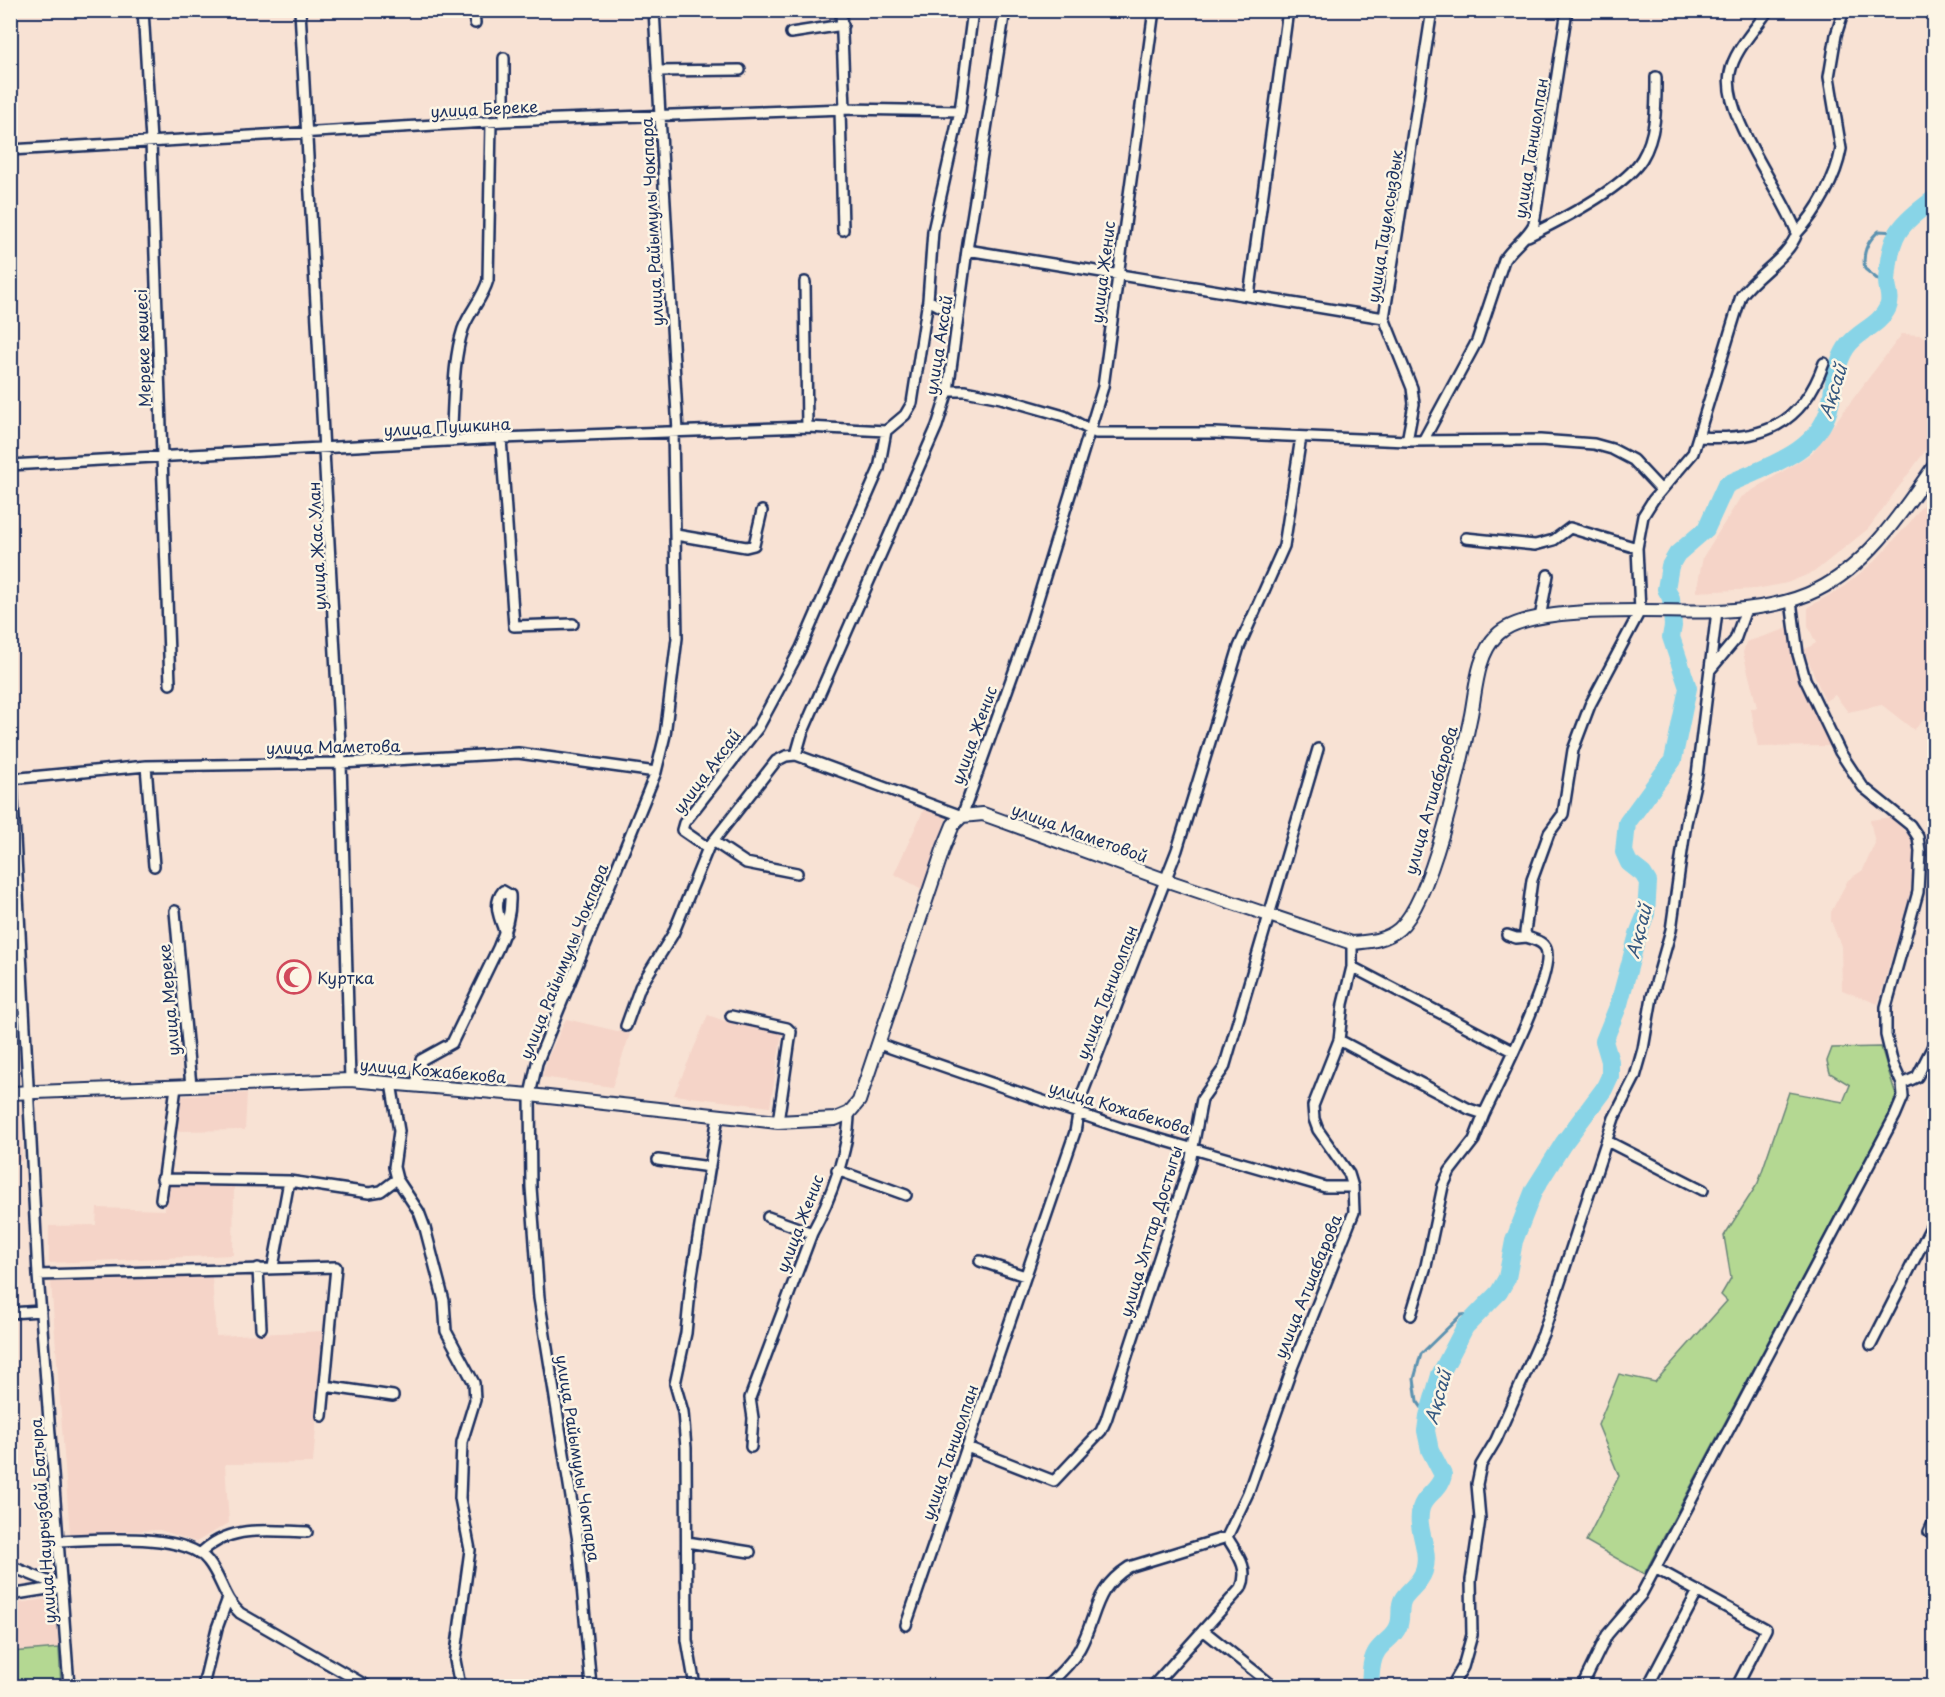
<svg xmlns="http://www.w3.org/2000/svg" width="1945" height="1697" font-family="'Playpen Sans',sans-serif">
  <rect width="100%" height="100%" fill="#f8e2d4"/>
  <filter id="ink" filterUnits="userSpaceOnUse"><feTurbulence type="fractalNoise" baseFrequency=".0167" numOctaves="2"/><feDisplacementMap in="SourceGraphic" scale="12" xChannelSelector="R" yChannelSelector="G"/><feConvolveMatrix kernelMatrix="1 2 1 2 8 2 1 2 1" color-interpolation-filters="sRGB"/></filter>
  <g filter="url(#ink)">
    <path fill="#f5d4c8" d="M1902 334 1921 335 1934 344V439L1868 529 1814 572 1787 583 1756 589 1696 592 1703 557 1740 498 1812 453Z
      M1934 489V682L1925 694 1934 704V709L1914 730 1882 705 1848 712 1835 695 1825 701 1804 650 1816 643 1808 626V607L1842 588 1875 561 1911 521Z
      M1789 628 1793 658 1831 746 1758 747 1751 709 1757 707 1743 653 1746 642Z
      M924 809 947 817 922 889 894 874Z
      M1892 817 1912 839 1915 856 1911 891 1878 1004 1842 990 1841 946 1831 921V912L1848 880 1863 870 1875 843 1870 820Z
      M708 1015 733 1024 782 1033 770 1107 674 1095Z
      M566 1019 630 1034 612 1087 542 1077 547 1059Z
      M247 1093 245 1130 175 1131 182 1096Z
      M20 1104 22 1161H11V1105Z
      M167 1184 234 1186 233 1255 49 1263V1226L96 1225 97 1208 165 1210Z
      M212 1277 216 1336 324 1331 313 1463 225 1464 229 1523 196 1542 160 1530 70 1534 51 1282Z
      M55 1598 59 1648 11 1652V1604Z"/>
    <path fill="#b4d892" stroke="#688478" stroke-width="1.5" d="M1881 1047 1896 1095 1889 1115 1644 1574 1586 1541 1619 1476 1598 1425 1619 1374 1655 1382 1727 1301 1721 1295 1731 1278 1724 1236 1758 1183 1789 1092 1843 1102 1850 1085 1830 1073 1827 1061 1832 1048Z
      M59 1648 61 1686H11V1652Z"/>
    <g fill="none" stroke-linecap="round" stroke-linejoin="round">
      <path stroke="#5c92b0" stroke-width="3" d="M1887 287 1865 269C1862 254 1867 241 1879 231L1896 232
        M1428 1416 1417 1401 1414 1379 1421 1354 1461 1315 1479 1313"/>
      <path stroke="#88d4e7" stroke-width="18" d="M1370 1686C1371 1675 1370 1661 1377 1651 1383 1642 1394 1637 1398 1627 1403 1617 1397 1605 1405 1596 1412 1587 1420 1583 1424 1571 1431 1549 1415 1530 1421 1508 1425 1494 1440 1491 1443 1475L1430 1450 1426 1431 1428 1416 1440 1375 1465 1327 1499 1292 1507 1278 1514 1241 1534 1190 1563 1144 1604 1089 1610 1076V1061L1604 1041 1619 1004 1638 934 1646 914 1648 882 1643 874 1629 863 1624 852 1627 823 1673 760 1688 688 1671 637 1673 626 1671 598 1666 589 1670 566 1677 554 1706 529 1726 485C1763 467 1816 455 1829 409 1834 389 1834 367 1846 348 1857 331 1879 327 1888 307 1892 298 1887 290 1887 281 1890 234 1898 226 1934 199"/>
      <g stroke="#1b2f5e" stroke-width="14">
        <path id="minor" d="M143 10 151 141 170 684
          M300 10 341 763 350 1080
          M474 10 475 23
          M654 10 678 432
          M841 10 845 109
          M791 33 843 25
          M657 71 740 70
          M840 109 843 230
          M504 121V58
          M10 150 504 121 845 109 960 111
          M1797 233C1817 212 1836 178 1841 149L1829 77 1836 35 1844 10
          M1528 236C1559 221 1624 188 1642 159 1657 134 1656 105 1656 77
          M967 250 1384 318
          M805 282 807 427
          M1249 296 1288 10
          M928 300 958 316
          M948 391H965L1001 398 1064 416 1096 433H1215L1407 441 1540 440 1594 444 1612 449 1633 460 1661 490
          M1700 437C1762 441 1802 426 1824 363
          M501 438 514 626 573 624
          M451 441C454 405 452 363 463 329 469 312 483 298 488 280L491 122
          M1407 441 1414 404 1412 388 1384 318 1432 10
          M1423 441 1477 341 1504 260C1513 246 1526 239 1534 224L1567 10
          M10 465 501 438 807 427 886 431
          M676 535 746 547 754 545 762 511
          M1466 538 1535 545 1554 540 1570 528 1637 548
          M1540 618 1548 575
          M1710 670 1735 640 1746 609
          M10 743 38 1275 69 1686
          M796 755 962 816 1026 638 1103 387 1154 10
          M146 766 154 866
          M10 779 146 766 341 763 518 753 656 772
          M713 841 746 863 797 873
          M708 848 682 830 684 823 758 728 801 648 879 469 886 431 905 415 912 403 928 300 933 231 960 111 973 10
          M175 911 191 1086
          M1507 935 1516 938 1527 937
          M1352 967 1513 1051
          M731 1016 787 1028 791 1032 778 1122
          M626 1026 640 987 673 934 708 848 776 761 786 756 796 755 802 734 937 426 948 391 967 250 1005 10
          M1339 1040 1469 1109 1484 1114
          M879 1044 1121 1128 1325 1187H1353
          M391 1083 399 1131 394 1167 397 1179 419 1212 425 1228 444 1301 446 1331 474 1383 475 1400 462 1442 460 1498 470 1550 455 1660 460 1686
          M1902 1084 1917 1077 1934 1044
          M416 1085 421 1060 452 1043 498 948C506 930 511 914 510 895L503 891C492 904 500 919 505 933
          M1607 1141 1703 1190
          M658 1160 710 1167
          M837 1170 906 1195
          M162 1179 289 1181 369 1193 381 1191 397 1179
          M161 1199 176 1087
          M768 1217 812 1233
          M980 1261 1025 1276
          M273 1267 289 1181
          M258 1268 261 1328
          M38 1275 336 1267 322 1416
          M10 1313 41 1311
          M1411 1315 1426 1266 1443 1186 1450 1171 1474 1140 1484 1114C1497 1086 1556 973 1546 949 1543 941 1534 940 1527 937L1525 932 1532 880 1549 833 1563 814 1573 750 1590 705 1640 611 1637 548 1643 516 1653 500 1693 453 1741 296C1757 274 1789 257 1797 233 1782 191 1722 116 1730 73 1734 50 1756 29 1768 10
          M1871 1345 1934 1221
          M325 1386 393 1396
          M751 1447 753 1418 750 1398 812 1233C830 1200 849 1150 849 1113
          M967 1447 1054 1481 1101 1431 1106 1420 1190 1163 1202 1099 1224 1068 1318 749
          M1929 1532 1934 1521
          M58 1541C93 1540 185 1531 208 1561 221 1577 224 1599 240 1613L367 1686
          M687 1542 750 1552
          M200 1554C229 1524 268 1531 307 1532
          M10 1566 62 1587
          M1655 1568 1766 1629 1737 1686
          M10 1595 60 1587
          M906 1625 1075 1132 1081 1097 1177 850 1239 647 1284 546 1301 437
          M1203 1630 1273 1686
          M1583 1684 1607 1635 1641 1595 1895 1116 1903 1097 1902 1084 1893 1064 1886 1035V1007L1918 892 1920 851 1918 837 1910 825 1863 787 1840 752 1805 679 1798 654 1791 601
          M203 1686 217 1628 228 1598
          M591 1686 578 1541 539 1298 531 1187 530 1095 537 1063 656 772 665 735 677 638 673 432
          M695 1686 687 1640 686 1448 683 1412 675 1384 686 1333 691 1281 718 1116
          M1047 1686C1059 1674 1072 1663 1080 1648 1098 1614 1093 1590 1129 1567L1227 1537
          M1153 1686 1241 1588C1250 1568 1237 1554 1227 1537L1248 1493 1292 1368 1354 1212 1353 1187 1349 1174 1318 1130 1314 1119 1313 1106 1339 1040 1343 1004 1352 967V943
          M1452 1686 1463 1667 1472 1635 1471 1580 1480 1519 1477 1484 1481 1465 1496 1440 1543 1334 1614 1118 1635 1077 1643 1049 1652 997 1671 930 1686 823 1697 775 1717 611
          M1648 1686 1698 1591"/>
      </g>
      <g stroke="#1b2f5e" stroke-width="16">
        <path id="secondary" d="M10 1093 350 1080 530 1095 778 1122 835 1119 849 1113 859 1101 944 847 953 825 962 816 983 814 1165 880 1352 943C1369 942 1386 940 1399 929 1433 899 1461 762 1471 715 1476 689 1477 655 1497 635 1529 601 1672 614 1720 611 1752 609 1787 605 1817 590 1868 565 1902 512 1934 466"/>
      </g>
      <use href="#minor" stroke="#fcf5e5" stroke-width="9"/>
      <use href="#secondary" stroke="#fcf5e5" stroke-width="12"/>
    </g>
  </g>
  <defs>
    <g id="mosque-ring" transform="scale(1.725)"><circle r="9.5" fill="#fcf5e5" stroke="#d1495b" stroke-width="1.5"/><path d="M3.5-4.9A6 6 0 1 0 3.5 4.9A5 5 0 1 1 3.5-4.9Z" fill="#d1495b"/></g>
  </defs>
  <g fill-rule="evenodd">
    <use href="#mosque-ring" x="294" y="977"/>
  </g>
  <g text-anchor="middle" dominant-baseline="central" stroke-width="5" stroke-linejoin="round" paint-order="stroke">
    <g font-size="16" fill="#1b2f5e" stroke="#fcf5e5">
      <text transform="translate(484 108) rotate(-3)">улица Береке</text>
      <text transform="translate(1530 148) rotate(-81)">улица Таншолпан</text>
      <text transform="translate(651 222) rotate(-93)">улица Райымулы Чокпара</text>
      <text transform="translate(1384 226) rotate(-81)">улица Тауелсыздык</text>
      <text transform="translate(1102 272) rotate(-83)">улица Женис</text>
      <text transform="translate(938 345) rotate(-81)">улица Аксай</text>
      <text transform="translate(142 348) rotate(-92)">Мереке көшесі</text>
      <text transform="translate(447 426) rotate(-3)">улица Пушкина</text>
      <text transform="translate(316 546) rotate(-93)">улица Жас Улан</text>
      <text transform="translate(973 735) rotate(-70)">улица Женис</text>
      <text transform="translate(333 746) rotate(-1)">улица Маметова</text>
      <text transform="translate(706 771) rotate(-53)">улица Аксай</text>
      <text transform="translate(1430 800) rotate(-74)">улица Атшабарова</text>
      <text transform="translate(1080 832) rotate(20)">улица Маметовой</text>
      <text transform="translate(563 961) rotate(-68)">улица Райымулы Чокпара</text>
      <text transform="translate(1106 992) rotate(-69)">улица Таншолпан</text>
      <text transform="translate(168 1000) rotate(-95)">улица Мереке</text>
      <text transform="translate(433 1070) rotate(5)">улица Кожабекова</text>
      <text transform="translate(1120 1107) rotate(17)">улица Кожабекова</text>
      <text transform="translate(799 1223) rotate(-69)">улица Женис</text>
      <text transform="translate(1150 1231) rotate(-73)">улица Улттар Достыгы</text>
      <text transform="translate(1307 1286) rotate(-68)">улица Атшабарова</text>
      <text transform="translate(949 1452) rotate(-71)">улица Таншолпан</text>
      <text transform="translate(579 1458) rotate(81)">улица Райымулы Чокпара</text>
      <text transform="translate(42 1521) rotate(-94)">улица Наурызбай Батыра</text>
    </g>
    <g font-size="16" fill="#1b2f5e" stroke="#fcf5e5" text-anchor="start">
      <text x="317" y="977">Куртка</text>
    </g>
    <g font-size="18" font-style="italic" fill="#365880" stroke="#fcf5e5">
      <text transform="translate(1832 391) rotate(-72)">Ақсай</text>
      <text transform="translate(1638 931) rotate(-75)">Ақсай</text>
      <text transform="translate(1437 1397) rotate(-74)">Ақсай</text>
    </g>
  </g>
  <rect width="1945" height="1697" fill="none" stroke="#fcf5e5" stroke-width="36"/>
  <rect x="18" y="18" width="1909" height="1661" fill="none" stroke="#1b2f5e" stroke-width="2" filter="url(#ink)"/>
</svg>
